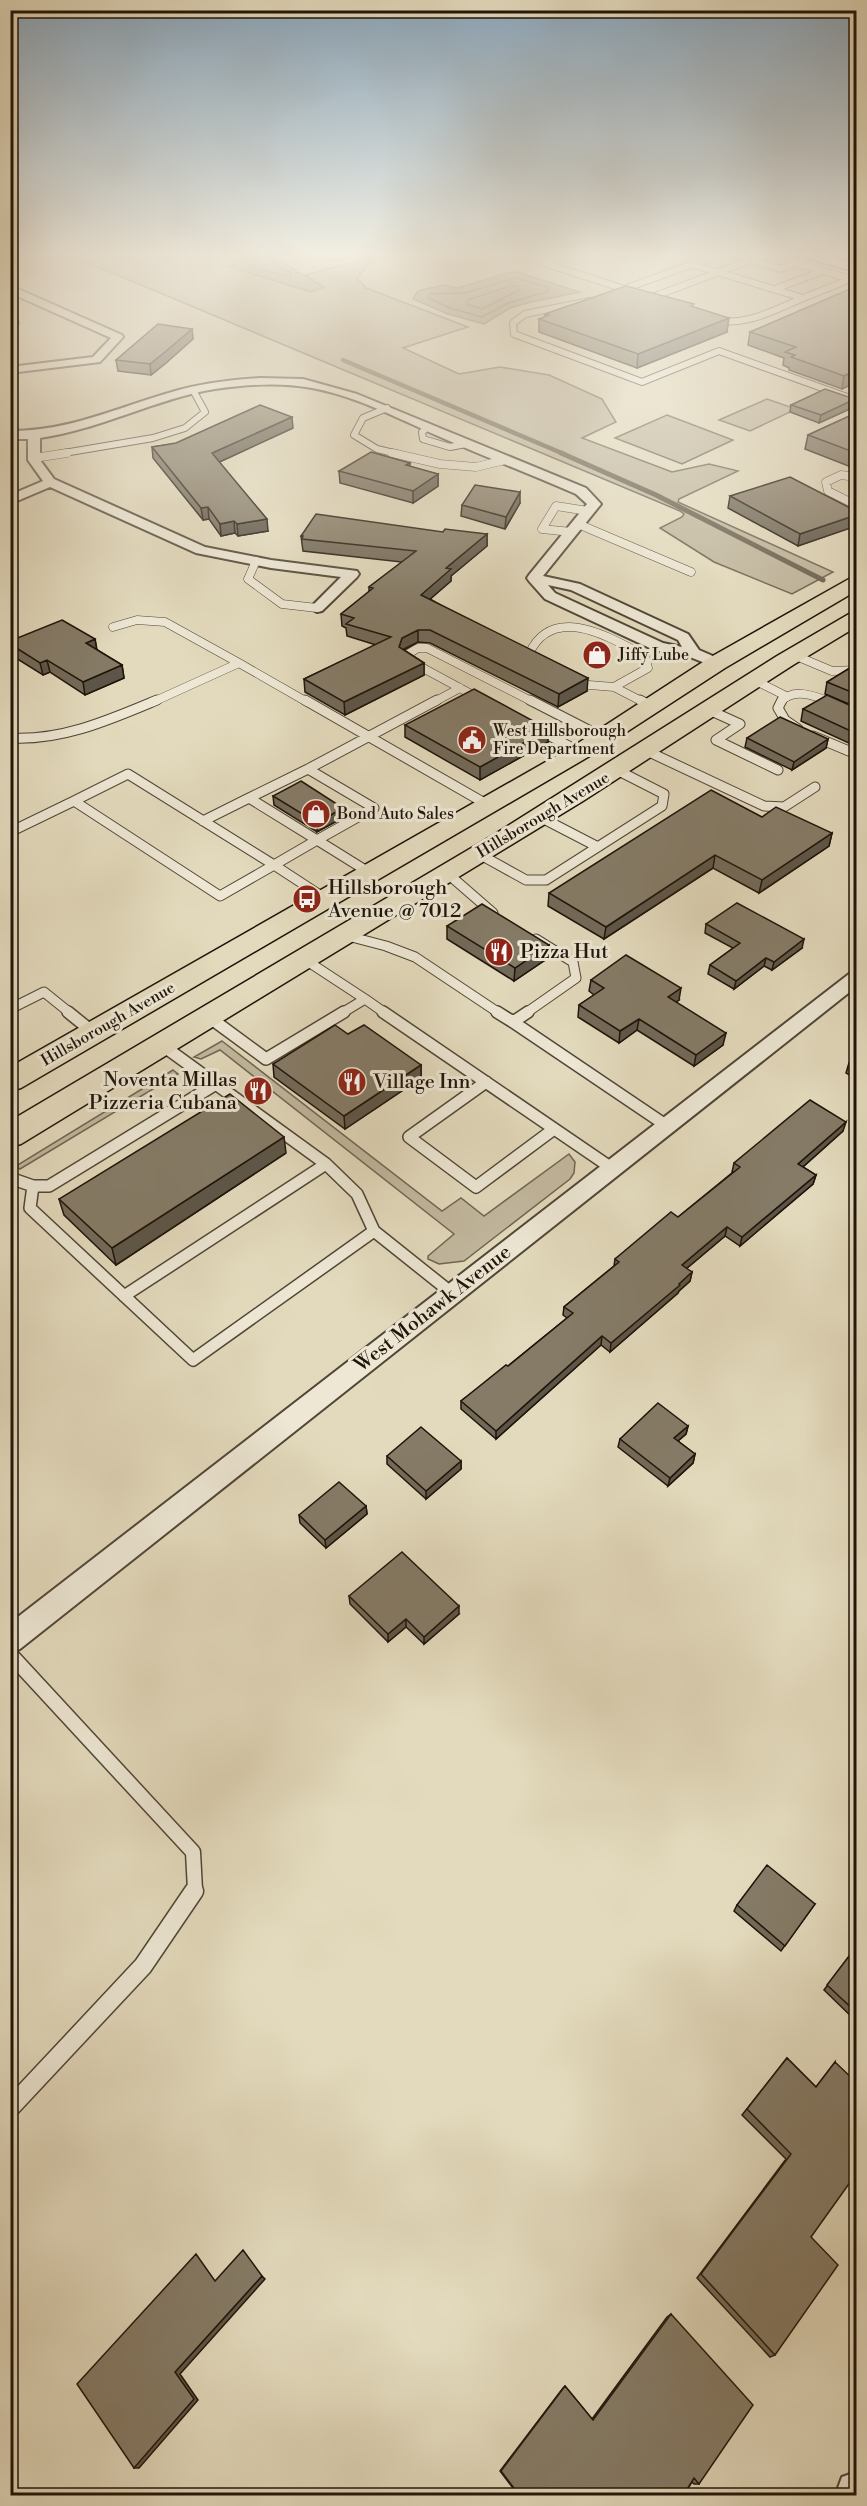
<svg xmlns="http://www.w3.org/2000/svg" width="867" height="2506" font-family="'Libre Bodoni',serif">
  <rect width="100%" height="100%" fill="#e3dabd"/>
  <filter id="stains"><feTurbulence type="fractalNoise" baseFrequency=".00333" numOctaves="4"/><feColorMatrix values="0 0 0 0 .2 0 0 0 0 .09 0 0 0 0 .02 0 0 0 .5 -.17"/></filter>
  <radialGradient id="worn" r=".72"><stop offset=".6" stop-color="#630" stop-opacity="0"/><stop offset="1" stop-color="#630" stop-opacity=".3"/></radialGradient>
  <path fill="#c2b89f" stroke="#706654" stroke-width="1.5" d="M72 256H126L140 261 150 257 166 262 169 259 158 256H257L232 266 311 292 323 287 306 275 375 256 357 278 366 288 468 327 403 348 459 374 500 367 549 375 602 399 616 422 582 438 672 472 709 464 738 471 679 499 678 502 833 572 792 594 714 562 660 528 682 517 684 514 680 511Z
    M767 399 796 409 750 431 719 420Z
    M667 415 733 440 682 464 615 438Z
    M222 1041 442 1211 461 1198 484 1216 569 1154 575 1162 574 1173 570 1179 464 1261 439 1264 428 1259V1256L454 1234 220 1050 201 1059 194 1057Z
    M173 1070 178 1074 20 1169 16 1166Z"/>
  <path fill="#a09780" stroke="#6c6351" stroke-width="1.5" d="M257 256H271L324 287 311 292 230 267Z
    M517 272 580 292 531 302 510 308 484 324 448 314 413 299 418 291 443 285 458 288 507 273Z"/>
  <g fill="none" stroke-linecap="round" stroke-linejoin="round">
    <path stroke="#605645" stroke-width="1.5" d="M257 256 254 268 291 277V273L272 262 270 256
      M516 278 547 287 549 291 508 303 482 317 450 308 428 298 430 294 464 293Z
      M510 286H517L519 290 482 309 467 304 468 300Z"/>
    <path stroke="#6c6351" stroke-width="4.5" d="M343 360 564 454"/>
    <path stroke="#6c6351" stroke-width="5" d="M561 453 656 495 823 580"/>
    <g stroke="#504637" stroke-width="8">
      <path id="lane-far5" d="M561 256 541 262 624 289 715 256
        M691 264 803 298C774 310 746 327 713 320
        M775 289 823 271
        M650 298 751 260 781 269 796 263 851 279 803 298
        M590 301 525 314 513 323 514 334 642 382 719 351 850 398 856 395
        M387 408 363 418 354 435 377 449 398 454
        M428 427 422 432 423 439 450 447 466 444
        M58 454 153 438 185 428 205 412 193 390"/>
    </g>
    <g stroke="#504637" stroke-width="9">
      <path id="lane-far4" d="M392 453 440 464 476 467 505 460
        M34 458 67 453
        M856 477 841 475 826 482 828 491 856 505
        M578 524 691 572
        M571 532 542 529 556 506 588 511
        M256 561 248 579 282 604 317 608
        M113 627 137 620 165 622 239 663 153 702
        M794 655 832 671 856 670
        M538 658 529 654C553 602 611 638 645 656L648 668 614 687
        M239 663 307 702
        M575 678 589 685 614 687 643 702
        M754 680 786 696
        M482 700 410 661 405 658 406 655 418 648H427L533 702
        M434 702 460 688
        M781 702C793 687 815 696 830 702"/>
    </g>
    <g stroke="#504637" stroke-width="11">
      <path id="lane-far3" d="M305 700 488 805
        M530 700 602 737
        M640 700 651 706
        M782 700 778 708 785 720 798 729
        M827 700 856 714
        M709 710 740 724 716 740 778 770
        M535 728 580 752
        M813 736 856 754
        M10 738C62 741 109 720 157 700
        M647 751 764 806 784 807 815 787
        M128 774 274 865 220 896 74 801Z
        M540 817 598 847
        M203 821 249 798
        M10 832 74 801
        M479 854 526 880H546L662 806 664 794 617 770
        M274 865 326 899
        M274 865 317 840 249 798 308 769
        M370 873 317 840 374 808 308 769 437 700
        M447 873 493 913
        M344 935 386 946 415 957 499 1013
        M304 959 365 999
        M10 1009 44 992 70 1013
        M342 1013 365 999 385 1013
        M526 1013 576 978 573 962 536 939"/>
    </g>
    <g stroke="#504637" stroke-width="14">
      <path id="lane-far2" d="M68 1012 94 1033
        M383 1012 613 1169
        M497 1012 513 1022 528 1012
        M209 1017 266 1059 344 1012
        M513 1022 667 1126
        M162 1045 326 1164 357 1194 374 1231 453 1294
        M486 1082 409 1137 476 1187 554 1129
        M10 1178 33 1186H49L216 1084
        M33 1186 30 1208 193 1360 374 1231
        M124 1296 326 1164"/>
    </g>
    <g stroke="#504637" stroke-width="17">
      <path id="lane-far1" d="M10 1654 193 1852 195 1890 193 1893"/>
    </g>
    <g stroke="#504637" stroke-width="21">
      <path id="lane" d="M10 2108 143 1966 194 1891"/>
    </g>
    <g stroke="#504637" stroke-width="4">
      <path id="street" d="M16 288 122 335 123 337 100 362 10 373V367L93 357 111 338 15 295 10 296V289Z
        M10 315 18 322 15 331 10 334Z
        M260 378 303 379 357 394 586 488 601 504 543 576 580 584 688 634 699 650 722 660 725 663 717 668 690 657 654 650 545 599 529 581 527 578 529 575 587 504 576 494C530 474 483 456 438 436 395 417 352 394 306 387 276 382 245 385 215 389 155 399 101 429 40 438V460L54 479 205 547 271 560 357 571 359 574 357 577 322 611 317 612 310 608 341 577 271 568 196 553 50 487 10 504V495L43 481 28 460V439H10V431C70 431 116 408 172 392 201 383 230 380 260 378ZM548 585 571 590 678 640 682 647 663 643 555 593Z
        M856 972V987L20 1649 10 1653V1623L849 974Z
        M856 2472V2496H835L842 2477Z"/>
    </g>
    <g stroke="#1f140a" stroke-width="3">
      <path id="secondary" d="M808 256H829L856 264V272L810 259Z"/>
    </g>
    <g stroke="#1f140a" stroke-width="3">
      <path id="primary" d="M856 577V591L725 668 588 757 21 1088 10 1091V1067L572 747 709 658 849 579Z
        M856 612V627L793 665 583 801 21 1144 10 1147V1121L495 834 777 656 849 614Z"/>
    </g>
    <use href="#lane-far5" stroke="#ede7d4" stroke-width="6"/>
    <use href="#lane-far4" stroke="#ede7d4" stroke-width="8"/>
    <use href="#lane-far3" stroke="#ede7d4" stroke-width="9"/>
    <use href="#lane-far2" stroke="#ede7d4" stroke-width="11"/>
    <use href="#lane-far1" stroke="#ede7d4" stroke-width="14"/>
    <use href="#lane" stroke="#ede7d4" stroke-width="18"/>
    <use href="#street" fill="#ede7d4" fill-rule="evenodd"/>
    <use href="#secondary" fill="#ede7d4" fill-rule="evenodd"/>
    <use href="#primary" fill="#e3dabd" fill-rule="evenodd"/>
  </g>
  <path fill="#726a59" stroke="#1f140a" stroke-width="1.5" d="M320 256H353L336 261Z
    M856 290V382L842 389 789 370V368L783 365 784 358 748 345 750 332Z
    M694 307 727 332 637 368 539 332V319L545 317V314Z
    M192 329 193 339 166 363 151 375 118 371 116 360Z
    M791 405 854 407 819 423 790 412Z
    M856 413V469L805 449 808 435Z
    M293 428 219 462 268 531 238 536 235 533 221 536 209 519 203 520 153 458 152 447Z
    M410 463V467L438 474V486L413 503 340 483 339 471Z
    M730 496 856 511V526L798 546 728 508Z
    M520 503 505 529 461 516 462 505Z
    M443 532 487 534V546L451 576V581L430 599 587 691 558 707 430 643 418 642 404 650 424 663V675L345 715 305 692 304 679 376 645 347 636 346 628 342 626 341 614 369 592V587L402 562 303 551 301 536Z
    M95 639 97 650 122 665 124 678 85 695 50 672 43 675 11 655 10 641Z
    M856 664V707L825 694 827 682Z
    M856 708V743L853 745 801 721 803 709Z
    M405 725 548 742 480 780 405 737Z
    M747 738 828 739 826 748 792 770 745 747Z
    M273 796 343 808 344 817 317 832 274 805Z
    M762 817 832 833 829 846 759 893 713 868 604 939 548 906 549 893Z
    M706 924 802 948 772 970 764 966 734 989 708 974 710 965 733 948 705 933Z
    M447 926 549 945 548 958 514 981 447 939Z
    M591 980 679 1000 676 1002 723 1045 694 1066 637 1030 619 1043 578 1017 579 1005 594 995 589 991Z
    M348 1034 421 1065V1078L345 1129 274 1077 273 1064Z
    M856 1057V1079L846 1073 849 1063Z
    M843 1131 803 1167 816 1175 813 1184 740 1246 725 1236 686 1269 692 1272 690 1281 679 1291 678 1293 610 1352 601 1345 496 1439 461 1409V1401L508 1366 567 1318 563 1315 564 1307 614 1266 615 1259 678 1217 733 1172H732L734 1163Z
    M286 1153 116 1265 64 1215 59 1199Z
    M688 1426 686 1434 678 1441 695 1454 693 1463 668 1486 618 1447 620 1439Z
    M387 1456 461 1461V1469L426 1499 387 1464Z
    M366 1506 367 1514 326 1548 300 1523 299 1515Z
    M349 1596 459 1614 424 1644 406 1627 388 1642 350 1604Z
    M815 1904 781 1951 734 1911 737 1905Z
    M856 1947V2021L824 1990Z
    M787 2058 816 2087 835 2062 811 2237 775 2355 770 2357 697 2278 786 2159 742 2115Z
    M671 2314 699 2484H694L692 2482 683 2496H519L500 2471 563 2388 565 2386 592 2419 667 2317Z"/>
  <path fill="#5d5648" stroke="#1f140a" stroke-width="1.5" d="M335 256H353L336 261Z
    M729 318 727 332 637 368 638 354Z
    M192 329 193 339 166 363 151 375 150 364Z
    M856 370V382L842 389 844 376Z
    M855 399 854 407 819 423 821 415Z
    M292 417 293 428 213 465 212 453Z
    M438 474V486L413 503V491Z
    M520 492V503L505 529 506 517Z
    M208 507 209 519 203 520 201 508Z
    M856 515V526L798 546 800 534Z
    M267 519 268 531 238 536 237 524Z
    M234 521 235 533 221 536 220 524Z
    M487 534V546L451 576V581L421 607V595L446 568Z
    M418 630V642L402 650 399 647 402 638Z
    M95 639 97 652 86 643Z
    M47 660 50 672 43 675 40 663Z
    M424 663V675L345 715 344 702Z
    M122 665 124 678 85 695 83 682Z
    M588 678 587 691 558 707 559 694Z
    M548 729V742L480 780V767Z
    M855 733H856V743L853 745Z
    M828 739 826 748 792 770 794 762Z
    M343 808 344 817 317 832V823Z
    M832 833 829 846 759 893 762 880Z
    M715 855 713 868 604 939 606 927Z
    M804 939 802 948 772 970 774 962Z
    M549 945 548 958 514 981 515 968Z
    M766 958 764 966 734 989 736 981Z
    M681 988 679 1000 666 1009 668 997Z
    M639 1019 637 1030 619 1043 620 1031Z
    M726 1033 723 1045 694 1066 696 1055Z
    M421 1065V1078L345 1129 344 1116Z
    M846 1122 843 1131 796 1173 798 1164Z
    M284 1137 286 1153 116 1265 112 1248Z
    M816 1175 813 1184 740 1246 742 1237Z
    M727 1227 725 1236 680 1274 682 1265Z
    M692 1272 690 1281 679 1291 678 1293 610 1352 611 1343Z
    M602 1336 601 1345 496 1439V1431Z
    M688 1426 686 1434 672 1446 674 1438Z
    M695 1454 693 1463 668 1486 670 1478Z
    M461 1461V1469L426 1499V1491Z
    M366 1506 367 1514 326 1548 325 1540Z
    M459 1606V1614L424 1644V1637Z
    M406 1619V1627L388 1642V1634Z
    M262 2276 265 2279 180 2374 198 2400 139 2468H134L175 2372Z"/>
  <path fill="#857b67" stroke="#1f140a" stroke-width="1.5" d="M626 286 694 304 691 306 729 318 638 354 539 319 549 315 545 314Z
    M852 288 856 290V370L844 376 791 357 795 355 785 352 796 347 750 332Z
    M158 324 192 329 165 352 150 364 116 360Z
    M825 389 855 399 821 415 791 405Z
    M260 405 292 417 212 453 267 519 237 524 234 521 220 524 208 507 201 508 152 447 176 443Z
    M856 413V453L808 435Z
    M371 452 410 463 406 465 438 474 413 491 339 471Z
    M790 477 856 511V515L800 534 730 496Z
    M475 485 520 492 506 517 462 505Z
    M316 514 443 532 445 529 487 534 446 568 451 569 421 595 588 678 559 694 430 630H418L402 638 399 647 424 663 344 702 304 679 391 637 346 624 354 618 341 614 373 588 369 587 416 551 302 539 303 536H301Z
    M62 620 95 639 86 643 122 665 83 682 47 660 40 663 10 644V641Z
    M856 664V694L827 682 855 665Z
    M474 689 548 729 480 767 405 725Z
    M827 695 856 708V733H855L803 709Z
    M780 717 828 739 794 762 747 738Z
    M301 781 343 808 317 823 273 796Z
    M711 790 762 817 776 807 832 833 762 880 715 855 606 927 549 893Z
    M737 903 804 939 774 962 766 958 736 981 710 965 740 943 706 924Z
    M482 904 549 945 515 968 447 926Z
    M626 955 681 988 668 997 726 1033 696 1055 639 1019 620 1031 579 1005 604 988 591 980Z
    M335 1025 348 1034 364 1025 421 1065 344 1116 273 1064Z
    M856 1057V1068L849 1063Z
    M230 1094 284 1137 112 1248 59 1199Z
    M810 1100 846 1122 798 1164 816 1175 742 1237 727 1227 682 1265 692 1272 679 1284 680 1285 611 1343 602 1336 496 1431 461 1401 506 1365 508 1366 573 1313 564 1307 619 1262 615 1259 671 1212 678 1217 740 1167 734 1163Z
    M658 1403 688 1426 674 1438 695 1454 670 1478 620 1439Z
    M421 1427 461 1461 426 1491 387 1456Z
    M339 1482 366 1506 325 1540 299 1515Z
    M402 1552 459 1606 424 1637 406 1619 388 1634 349 1596Z
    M767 1865 815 1904 785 1946 737 1905Z
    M856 1947V2012L827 1985Z
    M787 2058 816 2087 835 2062 856 2082V2174L811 2237 838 2265 775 2355 701 2274 791 2154 747 2109Z
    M243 2250 262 2276 175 2372 194 2399 134 2468 77 2384 196 2254 215 2281Z
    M671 2314 753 2405 699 2484 694 2478 683 2496H520L501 2471 565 2386 593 2420Z"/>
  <linearGradient id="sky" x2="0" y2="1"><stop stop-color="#8ba8be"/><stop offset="0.42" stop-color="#f2eee1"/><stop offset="1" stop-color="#f2eee1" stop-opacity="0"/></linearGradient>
  <rect width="867" height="606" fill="url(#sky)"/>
  <defs>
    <g id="shop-disc" transform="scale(1.5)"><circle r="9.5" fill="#8f2418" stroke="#ede7d4"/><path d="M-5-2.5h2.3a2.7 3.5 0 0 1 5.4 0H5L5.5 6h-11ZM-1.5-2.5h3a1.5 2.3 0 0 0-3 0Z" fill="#fff"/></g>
    <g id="civic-disc" transform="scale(1.5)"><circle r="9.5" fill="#8f2418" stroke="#ede7d4"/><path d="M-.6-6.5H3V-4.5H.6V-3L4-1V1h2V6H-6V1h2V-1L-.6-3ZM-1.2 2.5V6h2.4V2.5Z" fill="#fff"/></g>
    <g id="bus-disc" transform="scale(1.5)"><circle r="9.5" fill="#8f2418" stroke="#ede7d4"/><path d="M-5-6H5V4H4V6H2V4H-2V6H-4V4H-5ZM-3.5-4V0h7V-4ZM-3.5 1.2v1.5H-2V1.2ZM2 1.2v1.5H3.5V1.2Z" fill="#fff"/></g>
    <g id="restaurant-disc" transform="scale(1.5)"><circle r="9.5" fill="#8f2418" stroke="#ede7d4"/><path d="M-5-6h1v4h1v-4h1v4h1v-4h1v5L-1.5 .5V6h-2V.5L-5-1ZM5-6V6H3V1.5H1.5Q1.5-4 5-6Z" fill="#fff"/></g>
  </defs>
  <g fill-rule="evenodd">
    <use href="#shop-disc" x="597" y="655"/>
    <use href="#civic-disc" x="472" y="740"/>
    <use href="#shop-disc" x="316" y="814"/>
    <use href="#bus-disc" x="307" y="899"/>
    <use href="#restaurant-disc" x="499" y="952"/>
    <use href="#restaurant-disc" x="352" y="1082"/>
    <use href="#restaurant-disc" x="258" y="1091"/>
  </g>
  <g text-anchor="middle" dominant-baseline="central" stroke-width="6" stroke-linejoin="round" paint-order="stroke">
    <g font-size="16" fill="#1f140a" stroke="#ede7d4" text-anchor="start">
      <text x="618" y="655">Jiffy Lube</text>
      <text x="493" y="731">West Hillsborough<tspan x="493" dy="18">Fire Department</tspan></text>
      <text x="337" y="814">Bond Auto Sales</text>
    </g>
    <g font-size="16" fill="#1f140a" stroke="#ede7d4">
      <text transform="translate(543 815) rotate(-31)">Hillsborough Avenue</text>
      <text transform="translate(108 1024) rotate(-30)">Hillsborough Avenue</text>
    </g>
    <g font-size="20" fill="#1f140a" stroke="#ede7d4" text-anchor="start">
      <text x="328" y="888">Hillsborough<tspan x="328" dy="23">Avenue @ 7012</tspan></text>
      <text x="520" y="952">Pizza Hut</text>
      <text x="237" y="1080" text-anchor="end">Noventa Millas<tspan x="237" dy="23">Pizzeria Cubana</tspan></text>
      <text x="373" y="1082">Village Inn</text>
    </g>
    <g font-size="20" fill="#1f140a" stroke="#ede7d4">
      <text transform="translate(433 1309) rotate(-38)">West Mohawk Avenue</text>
    </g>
  </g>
  <rect width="867" height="2506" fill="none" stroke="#e3dabd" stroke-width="36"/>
  <rect x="12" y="12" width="843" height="2482" fill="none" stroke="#1f140a" stroke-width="3"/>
  <rect x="18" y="18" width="831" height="2470" fill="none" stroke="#1f140a" stroke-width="1.5"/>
  <rect width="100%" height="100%" filter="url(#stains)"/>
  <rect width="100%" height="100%" fill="url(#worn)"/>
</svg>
